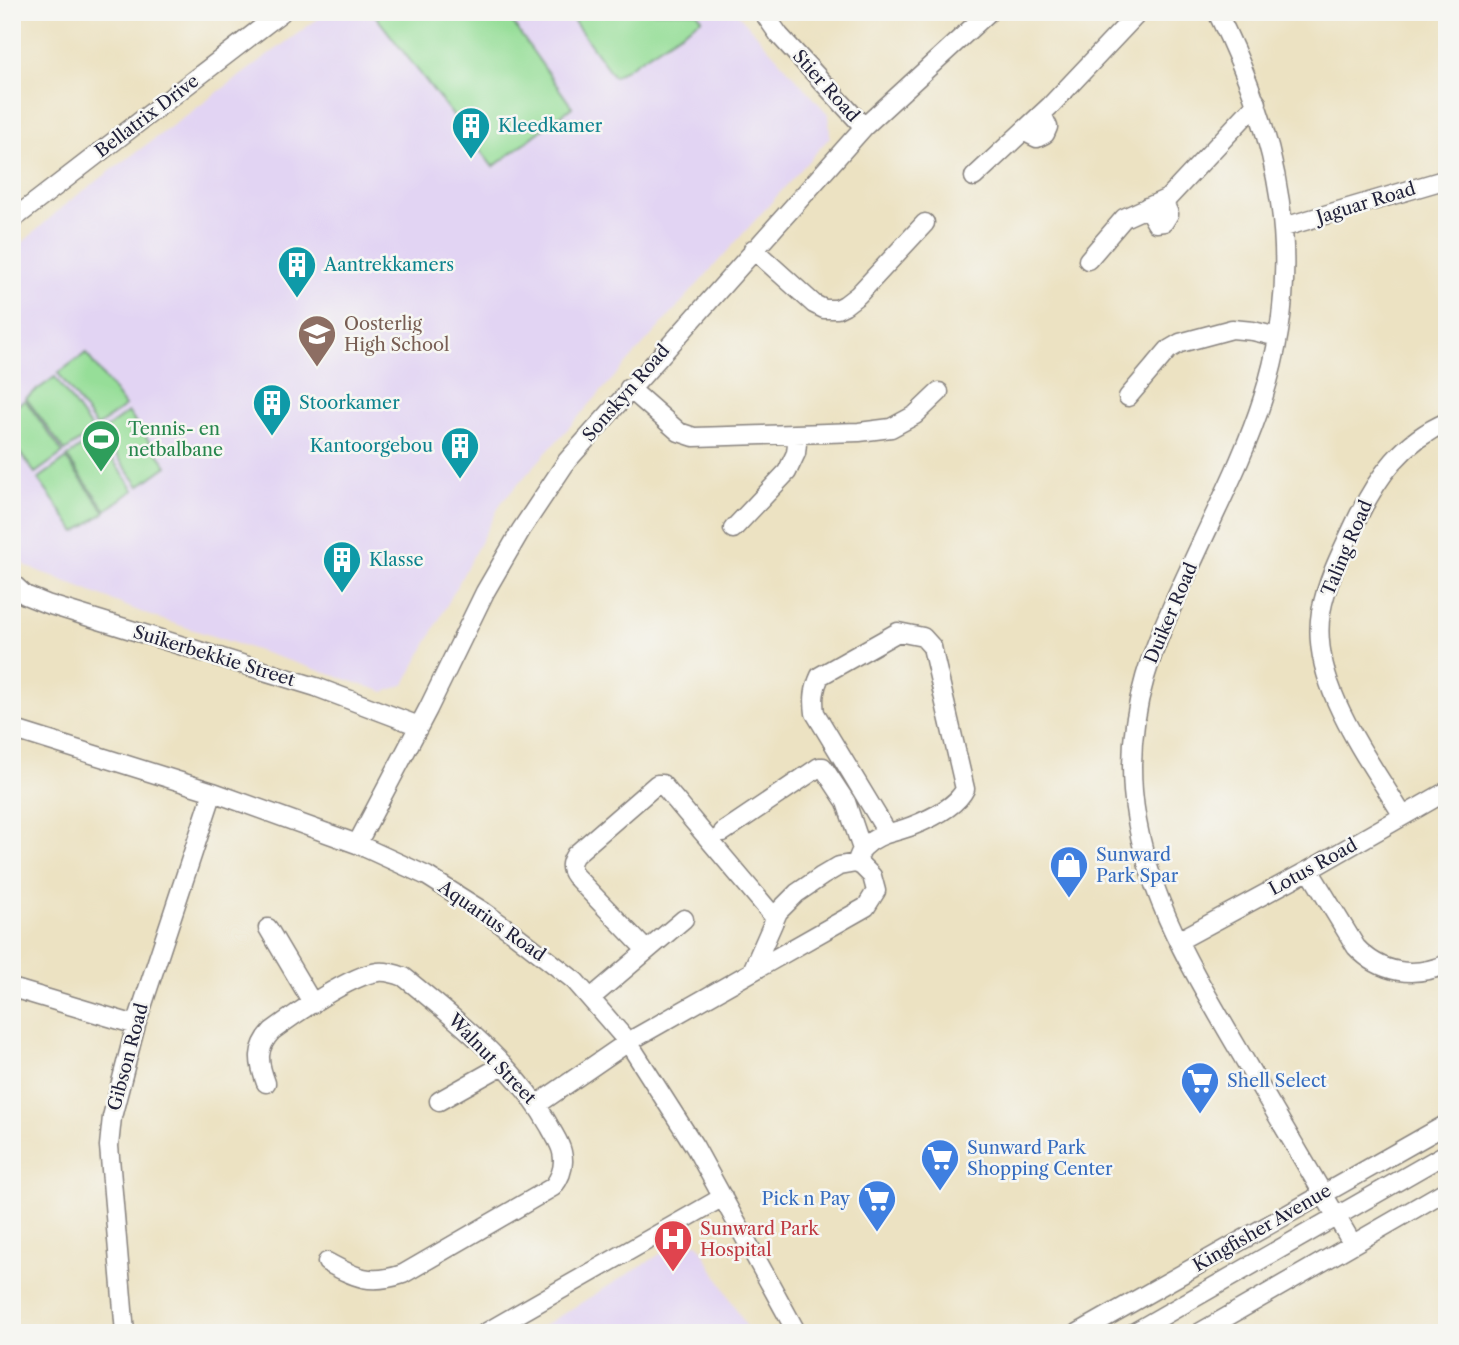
<svg xmlns="http://www.w3.org/2000/svg" width="1459" height="1345" font-family="'Libre Caslon Text',serif">
  <rect width="100%" height="100%" fill="#f6f6f2"/>
  <filter id="ink" filterUnits="userSpaceOnUse"><feTurbulence type="fractalNoise" baseFrequency=".0143" numOctaves="2"/><feDisplacementMap in="SourceGraphic" scale="14" xChannelSelector="R" yChannelSelector="G"/><feConvolveMatrix kernelMatrix="1 2 1 2 8 2 1 2 1" color-interpolation-filters="sRGB"/></filter>
  <filter id="wash" filterUnits="userSpaceOnUse"><feTurbulence type="fractalNoise" baseFrequency=".00686" numOctaves="4" result="noise"/><feDisplacementMap in="SourceGraphic" scale="28" xChannelSelector="R" yChannelSelector="G"/><feGaussianBlur stdDeviation="1.57" result="paint"/><feColorMatrix in="noise" values="0 0 0 0 0 0 0 0 0 0 0 0 0 0 0 0 0 1.4 0 .05"/><feComposite in="paint" operator="in"/></filter>
  <g filter="url(#wash)">
    <rect width="100%" height="100%" fill="#ece2c2"/>
    <path fill="#e2d4f3" d="M327 12H736L829 115 830 137 501 503 405 684 385 692 151 616 26 566 14 551 12 257 21 244 67 203Z
      M698 1243 750 1333H532L675 1245Z"/>
    <path fill="#96de98" stroke="#5c806a" stroke-width="2" d="M377 12H505L572 107 493 167 374 14Z
      M567 12H697L702 19 614 77Z
      M86 353 125 406 97 427 58 373Z
      M55 377 93 431 65 451 26 398Z
      M25 400 63 453 35 473 12 442V408Z
      M128 412 167 466 139 486 100 433Z
      M96 436 134 490 106 510 67 457Z
      M66 459 105 512 76 532 38 479Z"/>
  </g>
  <g filter="url(#ink)">
    <g fill="none" stroke-linecap="round" stroke-linejoin="round">
      <g stroke="#87827e" stroke-width="21">
        <path id="minor" d="M763 12 779 35 864 127
          M1217 12C1279 136 1307 262 1263 398 1245 455 1217 508 1192 563 1156 641 1126 702 1133 791 1141 885 1188 963 1234 1042 1273 1109 1313 1176 1352 1243
          M1023 131 1037 138 1045 134 1048 127 1042 114
          M974 177 1051 105 1139 12
          M1147 207 1156 223 1164 222 1169 214 1164 202
          M12 220 282 12
          M1284 227 1447 179
          M753 249 814 304 824 309H837L845 305 858 295 925 223
          M1088 260 1124 218 1168 198 1257 103
          M629 388 679 432 694 437 859 432 891 428 915 415 939 392
          M1128 397 1168 350 1180 343 1232 329 1253 331 1278 337
          M733 529 787 472 796 453 798 434
          M12 583 25 595 47 604 316 687 419 726
          M12 729 213 792 357 844 427 876 484 912 516 935 575 981 628 1042 695 1147 797 1333
          M1403 816C1368 758 1309 682 1321 612 1327 579 1344 547 1358 517 1378 476 1403 441 1447 422
          M723 832 819 767H823L846 802 862 849
          M357 844 428 709 485 592 521 530 567 461 864 127 989 12
          M856 863C858 859 860 852 863 848 877 833 895 833 912 826 930 819 957 806 965 789L932 647 923 637 898 632 820 676C814 689 813 699 815 713L887 832
          M1309 870 1356 947C1381 974 1414 978 1447 964
          M268 928 313 1004
          M1178 941 1309 870 1447 791
          M646 950 575 876C569 868 570 863 575 855L657 784H662L775 918
          M12 988 136 1025
          M591 998 684 919
          M266 1083C258 1062 256 1048 272 1031 295 1014 351 975 378 972 387 971 396 974 404 977 458 1021 516 1066 550 1127 554 1135 560 1143 562 1152 565 1165 561 1177 553 1187L403 1274C370 1285 356 1278 327 1262
          M439 1101 503 1065
          M538 1104 628 1042 866 907 876 891 872 876 862 866 856 863 839 866 822 876 797 893 778 912 752 971
          M125 1333 109 1146 112 1117 136 1025 213 792
          M485 1333 723 1197
          M1078 1333 1447 1124
          M1133 1333 1447 1153
          M1199 1333 1447 1190"/>
      </g>
      <use href="#minor" stroke="#fff" stroke-width="18"/>
    </g>
  </g>
  <defs>
    <g id="building-pin" transform="scale(2.0125)"><path d="M0 17L-7.5 6A9.5 9.5 0 1 1 7.5 6Z" fill="#0f9aa8" stroke="#f6f6f2"/><path d="M-4-6H4V6H1V3H-1V6H-4ZM-2.5-4.3h1.7v1.8h-1.7ZM.8-4.3h1.7v1.8H.8ZM-2.5-1h1.7V.8h-1.7ZM.8-1h1.7V.8H.8Z" fill="#fff"/></g>
    <g id="school-pin" transform="scale(2.0125)"><path d="M0 17L-7.5 6A9.5 9.5 0 1 1 7.5 6Z" fill="#8d6e63" stroke="#f6f6f2"/><path d="M0-5L7-2L0 1L-7-2ZM-4 1L0 2.5L4 1V4Q0 6-4 4Z" fill="#fff"/></g>
    <g id="stadium-pin" transform="scale(2.0125)"><path d="M0 17L-7.5 6A9.5 9.5 0 1 1 7.5 6Z" fill="#2e9e5b" stroke="#f6f6f2"/><path d="M0-5a6.5 5 0 1 0 0 10a6.5 5 0 1 0 0-10ZM-3.5-1.8h7v3.6h-7Z" fill="#fff"/></g>
    <g id="shop-pin" transform="scale(2.0125)"><path d="M0 17L-7.5 6A9.5 9.5 0 1 1 7.5 6Z" fill="#3f7fe0" stroke="#f6f6f2"/><path d="M-5-2.5h2.3a2.7 3.5 0 0 1 5.4 0H5L5.5 6h-11ZM-1.5-2.5h3a1.5 2.3 0 0 0-3 0Z" fill="#fff"/></g>
    <g id="supermarket-pin" transform="scale(2.0125)"><path d="M0 17L-7.5 6A9.5 9.5 0 1 1 7.5 6Z" fill="#3f7fe0" stroke="#f6f6f2"/><path d="M-6-5.5h2.5l.6 2H6L4.5 2H-2.5L-4.4-4H-6ZM-1.5 3.2a1.3 1.3 0 1 0 .1 0ZM3 3.2a1.3 1.3 0 1 0 .1 0Z" fill="#fff"/></g>
    <g id="hospital-pin" transform="scale(2.0125)"><path d="M0 17L-7.5 6A9.5 9.5 0 1 1 7.5 6Z" fill="#e0444e" stroke="#f6f6f2"/><path d="M-5-5h3v3.5h4V-5h3V5h-3V1.5h-4V5h-3Z" fill="#fff"/></g>
  </defs>
  <g fill-rule="evenodd">
    <use href="#building-pin" x="471" y="126"/>
    <use href="#building-pin" x="297" y="265"/>
    <use href="#school-pin" x="317" y="334"/>
    <use href="#building-pin" x="272" y="403"/>
    <use href="#stadium-pin" x="101" y="439"/>
    <use href="#building-pin" x="460" y="446"/>
    <use href="#building-pin" x="342" y="560"/>
    <use href="#shop-pin" x="1069" y="865"/>
    <use href="#supermarket-pin" x="1200" y="1081"/>
    <use href="#supermarket-pin" x="940" y="1158"/>
    <use href="#supermarket-pin" x="877" y="1199"/>
    <use href="#hospital-pin" x="673" y="1239"/>
  </g>
  <g text-anchor="middle" dominant-baseline="central" stroke-width="5" stroke-linejoin="round" paint-order="stroke">
    <g font-size="18" fill="#22223b" stroke="#f6f6f2">
      <text transform="translate(826 86) rotate(48)">Stier Road</text>
      <text transform="translate(147 116) rotate(-37)">Bellatrix Drive</text>
      <text transform="translate(1366 203) rotate(-17)">Jaguar Road</text>
      <text transform="translate(626 393) rotate(-49)">Sonskyn Road</text>
      <text transform="translate(1347 548) rotate(-67)">Taling Road</text>
      <text transform="translate(1171 613) rotate(-67)">Duiker Road</text>
      <text transform="translate(214 656) rotate(17)">Suikerbekkie Street</text>
      <text transform="translate(1313 867) rotate(-29)">Lotus Road</text>
      <text transform="translate(492 921) rotate(35)">Aquarius Road</text>
      <text transform="translate(128 1057) rotate(-75)">Gibson Road</text>
      <text transform="translate(492 1059) rotate(46)">Walnut Street</text>
      <text transform="translate(1262 1228) rotate(-30)">Kingfisher Avenue</text>
    </g>
    <g font-size="18" fill="#0d838f" stroke="#f6f6f2" text-anchor="start">
      <text x="498" y="126">Kleedkamer</text>
      <text x="324" y="265">Aantrekkamers</text>
      <text x="299" y="403">Stoorkamer</text>
      <text x="433" y="446" text-anchor="end">Kantoorgebou</text>
      <text x="369" y="560">Klasse</text>
    </g>
    <g font-size="18" fill="#785e54" stroke="#f6f6f2" text-anchor="start">
      <text x="344" y="324">Oosterlig<tspan x="344" dy="21">High School</tspan></text>
    </g>
    <g font-size="18" fill="#27864d" stroke="#f6f6f2" text-anchor="start">
      <text x="128" y="429">Tennis- en<tspan x="128" dy="21">netbalbane</tspan></text>
    </g>
    <g font-size="18" fill="#366cbe" stroke="#f6f6f2" text-anchor="start">
      <text x="1096" y="855">Sunward<tspan x="1096" dy="21">Park Spar</tspan></text>
      <text x="1227" y="1081">Shell Select</text>
      <text x="967" y="1148">Sunward Park<tspan x="967" dy="21">Shopping Center</tspan></text>
      <text x="850" y="1199" text-anchor="end">Pick n Pay</text>
    </g>
    <g font-size="18" fill="#be3a42" stroke="#f6f6f2" text-anchor="start">
      <text x="700" y="1229">Sunward Park<tspan x="700" dy="21">Hospital</tspan></text>
    </g>
  </g>
  <rect width="1459" height="1345" fill="none" stroke="#f6f6f2" stroke-width="42"/>
</svg>
